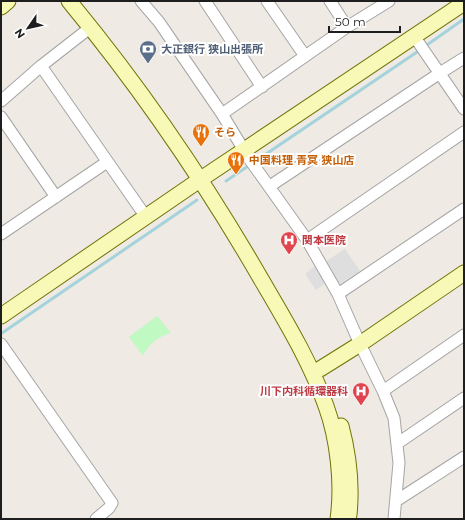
<svg xmlns="http://www.w3.org/2000/svg" width="465" height="520" font-family="Montserrat,'Noto Sans JP',sans-serif">
  <rect width="100%" height="100%" fill="#efeae4"/>
  <path fill="#c0f9c2" d="M157 316 171 333C159 336 148 344 143 356L129 337Z"/>
  <path fill="#dedede" d="M345 249 360 271 341 283H336L325 262Z
    M316 265 326 283 316 290 305 274Z"/>
  <g fill="none" stroke-linecap="round" stroke-linejoin="round">
    <path stroke="#a4d3dc" stroke-width="3" d="M424 47 464 19
      M226 181 420 50
      M2 333 197 200"/>
    <g stroke="#a5a5a5" stroke-width="13">
      <path id="street" d="M141 1 159 22 222 114 250 160 307 240 338 294 360 344 383 391 394 418 399 463 394 519
        M205 1 262 87
        M267 1 305 56
        M330 1 347 27
        M414 36 464 109
        M41 66 146 217
        M1 101 41 66 91 27
        M222 114 347 27 389 1
        M1 117 56 197
        M270 186 440 73 464 58
        M1 234 107 162
        M307 240 464 132
        M338 294 464 209
        M1 344 112 503 109 508 96 519
        M383 391 464 335
        M398 443 464 398
        M396 501 464 457"/>
    </g>
    <g stroke="#6e7405" stroke-width="17">
      <path id="secondary" d="M69 1C141 88 205 182 261 279 285 320 310 361 326 406 338 439 343 484 338 519
        M1 7 8 1
        M1 316 201 179 464 3
        M320 369 360 344 464 273
        M341 426C349 456 352 485 349 515"/>
    </g>
    <use href="#street" stroke="#fff" stroke-width="11"/>
    <use href="#secondary" stroke="#f9f9b7" stroke-width="15"/>
  </g>
  <defs>
    <g id="bank-pin" transform="scale(0.9)"><path d="M0 17L-7.5 6A9.5 9.5 0 1 1 7.5 6Z" fill="#5c6f8a" stroke="#fff"/><path d="M-6-4H6V4H-6ZM0-2.3a2.3 2.3 0 1 0 0 4.6a2.3 2.3 0 1 0 0-4.6Z" fill="#fff"/></g>
    <g id="restaurant-pin" transform="scale(0.9)"><path d="M0 17L-7.5 6A9.5 9.5 0 1 1 7.5 6Z" fill="#e8710a" stroke="#fff"/><path d="M-5-6h1v4h1v-4h1v4h1v-4h1v5L-1.5 .5V6h-2V.5L-5-1ZM5-6V6H3V1.5H1.5Q1.5-4 5-6Z" fill="#fff"/></g>
    <g id="hospital-pin" transform="scale(0.9)"><path d="M0 17L-7.5 6A9.5 9.5 0 1 1 7.5 6Z" fill="#e0444e" stroke="#fff"/><path d="M-5-5h3v3.5h4V-5h3V5h-3V1.5h-4V5h-3Z" fill="#fff"/></g>
  </defs>
  <g fill-rule="evenodd">
    <use href="#bank-pin" x="148" y="49"/>
    <use href="#restaurant-pin" x="201" y="132"/>
    <use href="#restaurant-pin" x="236" y="160"/>
    <use href="#hospital-pin" x="289" y="240"/>
    <use href="#hospital-pin" x="361" y="391"/>
  </g>
  <g text-anchor="middle" dominant-baseline="central" stroke-width="4" stroke-linejoin="round" paint-order="stroke">
    <g font-size="11" font-weight="bold" fill="#4e5e75" stroke="#fff" text-anchor="start">
      <text x="161" y="49">大正銀行 狭山出張所</text>
    </g>
    <g font-size="11" font-weight="bold" fill="#c56008" stroke="#fff" text-anchor="start">
      <text x="214" y="132">そら</text>
      <text x="249" y="160">中国料理 青冥 狭山店</text>
    </g>
    <g font-size="11" font-weight="bold" fill="#be3a42" stroke="#fff" text-anchor="start">
      <text x="302" y="240">関本医院</text>
      <text x="348" y="391" text-anchor="end">川下内科循環器科</text>
    </g>
  </g>
  <rect width="465" height="520" fill="none" stroke="#1e1e1e" stroke-width="4"/>
  <g transform="translate(28 28) rotate(236)" stroke="#ffffff" stroke-width="3" paint-order="stroke">
  <path d="M0-3L7 15L0 10L-7 15Z" fill="#1e1e1e"/>
  <text y="-6" font-size="11" font-weight="bold" text-anchor="middle" fill="#1e1e1e">N</text>
  </g>
  <path d="M329 26v6h71v-6" fill="none" stroke="#1e1e1e" stroke-width="2"/>
  <text x="335" y="26" font-size="12" fill="#1e1e1e" stroke="#ffffff" stroke-width="3" paint-order="stroke">50 m</text>
</svg>
